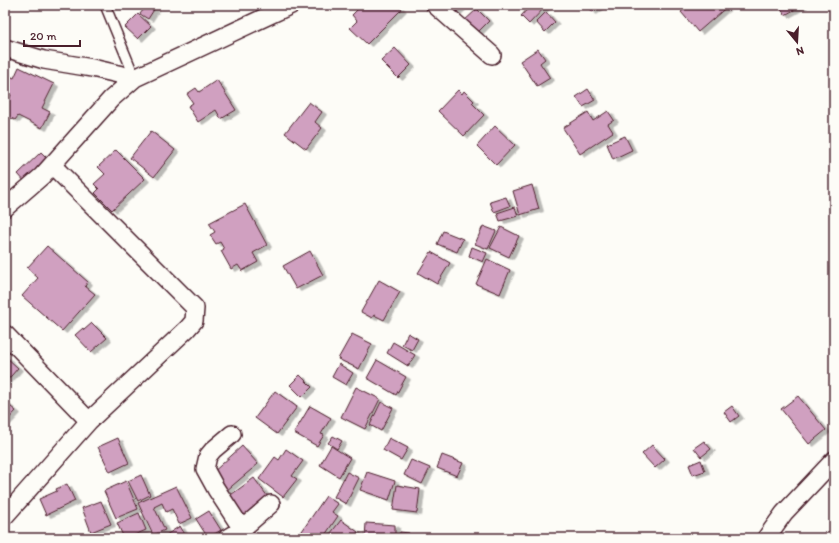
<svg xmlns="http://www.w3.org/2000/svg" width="839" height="543" font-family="Itim,sans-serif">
  <defs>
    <filter id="shadow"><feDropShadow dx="4.5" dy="2.5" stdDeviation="0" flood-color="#0004"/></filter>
  </defs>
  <rect width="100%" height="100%" fill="#fdfcf7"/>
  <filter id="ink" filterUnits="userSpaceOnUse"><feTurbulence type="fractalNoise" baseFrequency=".025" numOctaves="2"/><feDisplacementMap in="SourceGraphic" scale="8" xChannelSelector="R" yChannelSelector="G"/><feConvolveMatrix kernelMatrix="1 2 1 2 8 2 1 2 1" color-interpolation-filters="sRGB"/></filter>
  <g filter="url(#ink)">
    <path fill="#d0a0c0" stroke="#4a1f2b" filter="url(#shadow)" d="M147 5H150L155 8 148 19 140 14Z
      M359 5H397L402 9 367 44 350 28 357 21 352 15 361 6Z
      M442 5H464L452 16Z
      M531 5H547L529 24 521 16Z
      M587 5H602L592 12Z
      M689 5H729L698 32 681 12Z
      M779 5H803L785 15Z
      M477 9 489 21 475 35 463 22Z
      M546 12 555 22 545 32 536 22Z
      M138 14 151 26 138 39 125 27Z
      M395 48 411 65 398 78 381 61Z
      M538 49 545 59 540 63 550 78 537 86 520 61Z
      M19 67 54 84 42 108 50 112 42 128 18 116 15 120 5 115V108L11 95 5 92V86L10 76 14 78Z
      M217 80 236 110 221 119 216 110 198 122 188 106 193 103 187 94 196 88 199 92Z
      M588 89 595 100 583 107 576 97Z
      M458 90 462 94 464 91 474 101 472 103 484 115 464 136 438 111Z
      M309 102 322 112 315 122 322 128 306 149 285 133Z
      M608 111 614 120 608 124 613 132 580 154 563 128 588 112 593 121Z
      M495 126 515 145 496 165 477 146Z
      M151 131 175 150 154 177 130 158Z
      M625 136 632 150 613 159 607 144Z
      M116 150 145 179 112 210 95 193 99 189 94 184 105 174 98 167Z
      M41 152 49 160 26 183 18 174Z
      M532 185 539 209 520 215 513 191Z
      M506 197 510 206 494 212 490 202Z
      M245 204 267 245 253 253 258 262 242 271 238 265 231 269 221 251 224 249 220 242 216 244 210 235 215 232 209 223Z
      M515 207 518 216 500 221 497 213Z
      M483 226 496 231 488 249 475 244Z
      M501 227 519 236 509 257 490 248Z
      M443 231 463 239 457 252 437 244Z
      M47 246 88 282 85 286 95 294 62 331 22 296 38 278 27 268Z
      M472 247 487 253 483 262 469 256Z
      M310 251 323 275 296 289 283 266Z
      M431 252 450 263 437 284 418 273Z
      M487 259 510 270 500 294 476 284Z
      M379 280 400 292 384 320 374 315 372 318 361 312Z
      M92 323 107 338 91 352 75 335 83 328 84 330Z
      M408 333 418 339 412 350 402 345Z
      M352 334 372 344 359 369 338 359Z
      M393 342 415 355 408 366 387 353Z
      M5 356 18 368 5 383Z
      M377 360 406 377 396 395 367 378Z
      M339 364 353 373 346 385 332 377Z
      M300 375 312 387 302 397 290 385Z
      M356 387 380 399 365 429 341 417Z
      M275 391 297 407 277 434 255 418Z
      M798 396 826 430 809 444 781 409Z
      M5 402 16 411 5 423Z
      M381 402 393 408 381 431 370 425Z
      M310 406 331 418 321 434 324 435 317 446 294 433Z
      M732 406 739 416 731 422 724 412Z
      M333 436 342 441 337 449 328 443Z
      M118 438 129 463 110 472 98 447Z
      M389 438 408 448 401 460 383 450Z
      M704 441 711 449 701 457 694 448Z
      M652 445 665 459 655 468 642 454Z
      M242 446 258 464 226 491 211 474Z
      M331 446 350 458 339 477 320 465Z
      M286 449 303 461 292 476 297 479 283 497 259 479 275 457 279 460Z
      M442 455 463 463 457 476 437 468Z
      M411 460 430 468 422 484 404 475Z
      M701 460 705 471 693 475 689 465Z
      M347 472 359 478 346 504 334 497Z
      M367 472 395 481 389 500 360 490Z
      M141 475 150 495 138 501 128 481Z
      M254 478 268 497 243 519 228 497Z
      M126 481 138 509 116 518 104 491Z
      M67 484 75 501 46 515 39 499 57 491 56 489Z
      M397 485 420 489 417 513 393 510Z
      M176 486 192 518 179 524 172 509 166 512 162 503 154 507 165 530 153 535 138 503Z
      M326 496 338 504 332 512 338 516 323 538H306L300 534Z
      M101 501 111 524 91 532 82 508Z
      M209 511 221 530 208 538 196 519Z
      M139 513 146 530 128 538H124L117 523Z
      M341 520 358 532 353 538H327Z
      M366 523 395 525V538H365Z
      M180 526 187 538H163V537Z
      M254 532 263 538H250Z
      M400 532 409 533 408 538H399Z"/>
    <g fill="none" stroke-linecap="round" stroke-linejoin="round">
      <g stroke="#4a1f2b" stroke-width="12">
        <path id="lane" d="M105 5 135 78"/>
      </g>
      <g stroke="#4a1f2b" stroke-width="20">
        <path id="street" d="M435 5 492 55
          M5 48 44 60 92 68 135 78
          M5 208 42 176 111 99 135 78 291 5
          M5 334 89 421
          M232 434 213 450 208 456 205 469 216 489 242 529
          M5 516 89 421 187 329 194 321 195 308 52 165
          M227 538 242 529 271 504
          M766 538 784 513 834 460"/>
      </g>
      <use href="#lane" stroke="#fdfcf7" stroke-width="9"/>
      <use href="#street" stroke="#fdfcf7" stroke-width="17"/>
    </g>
  </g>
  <rect width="839" height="543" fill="none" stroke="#fdfcf7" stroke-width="20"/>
  <rect x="10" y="10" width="819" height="523" fill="none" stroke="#4a1f2b" stroke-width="1.5" filter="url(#ink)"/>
  <g transform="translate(797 42) rotate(162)" stroke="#fdfcf7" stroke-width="3" paint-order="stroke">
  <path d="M0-3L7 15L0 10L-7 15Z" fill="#4a1f2b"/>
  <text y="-6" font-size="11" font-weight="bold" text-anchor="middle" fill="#4a1f2b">N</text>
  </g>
  <path d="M24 40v6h56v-6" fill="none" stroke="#4a1f2b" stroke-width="2"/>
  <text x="30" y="40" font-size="12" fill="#4a1f2b" stroke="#fdfcf7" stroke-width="3" paint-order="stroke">20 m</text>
</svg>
